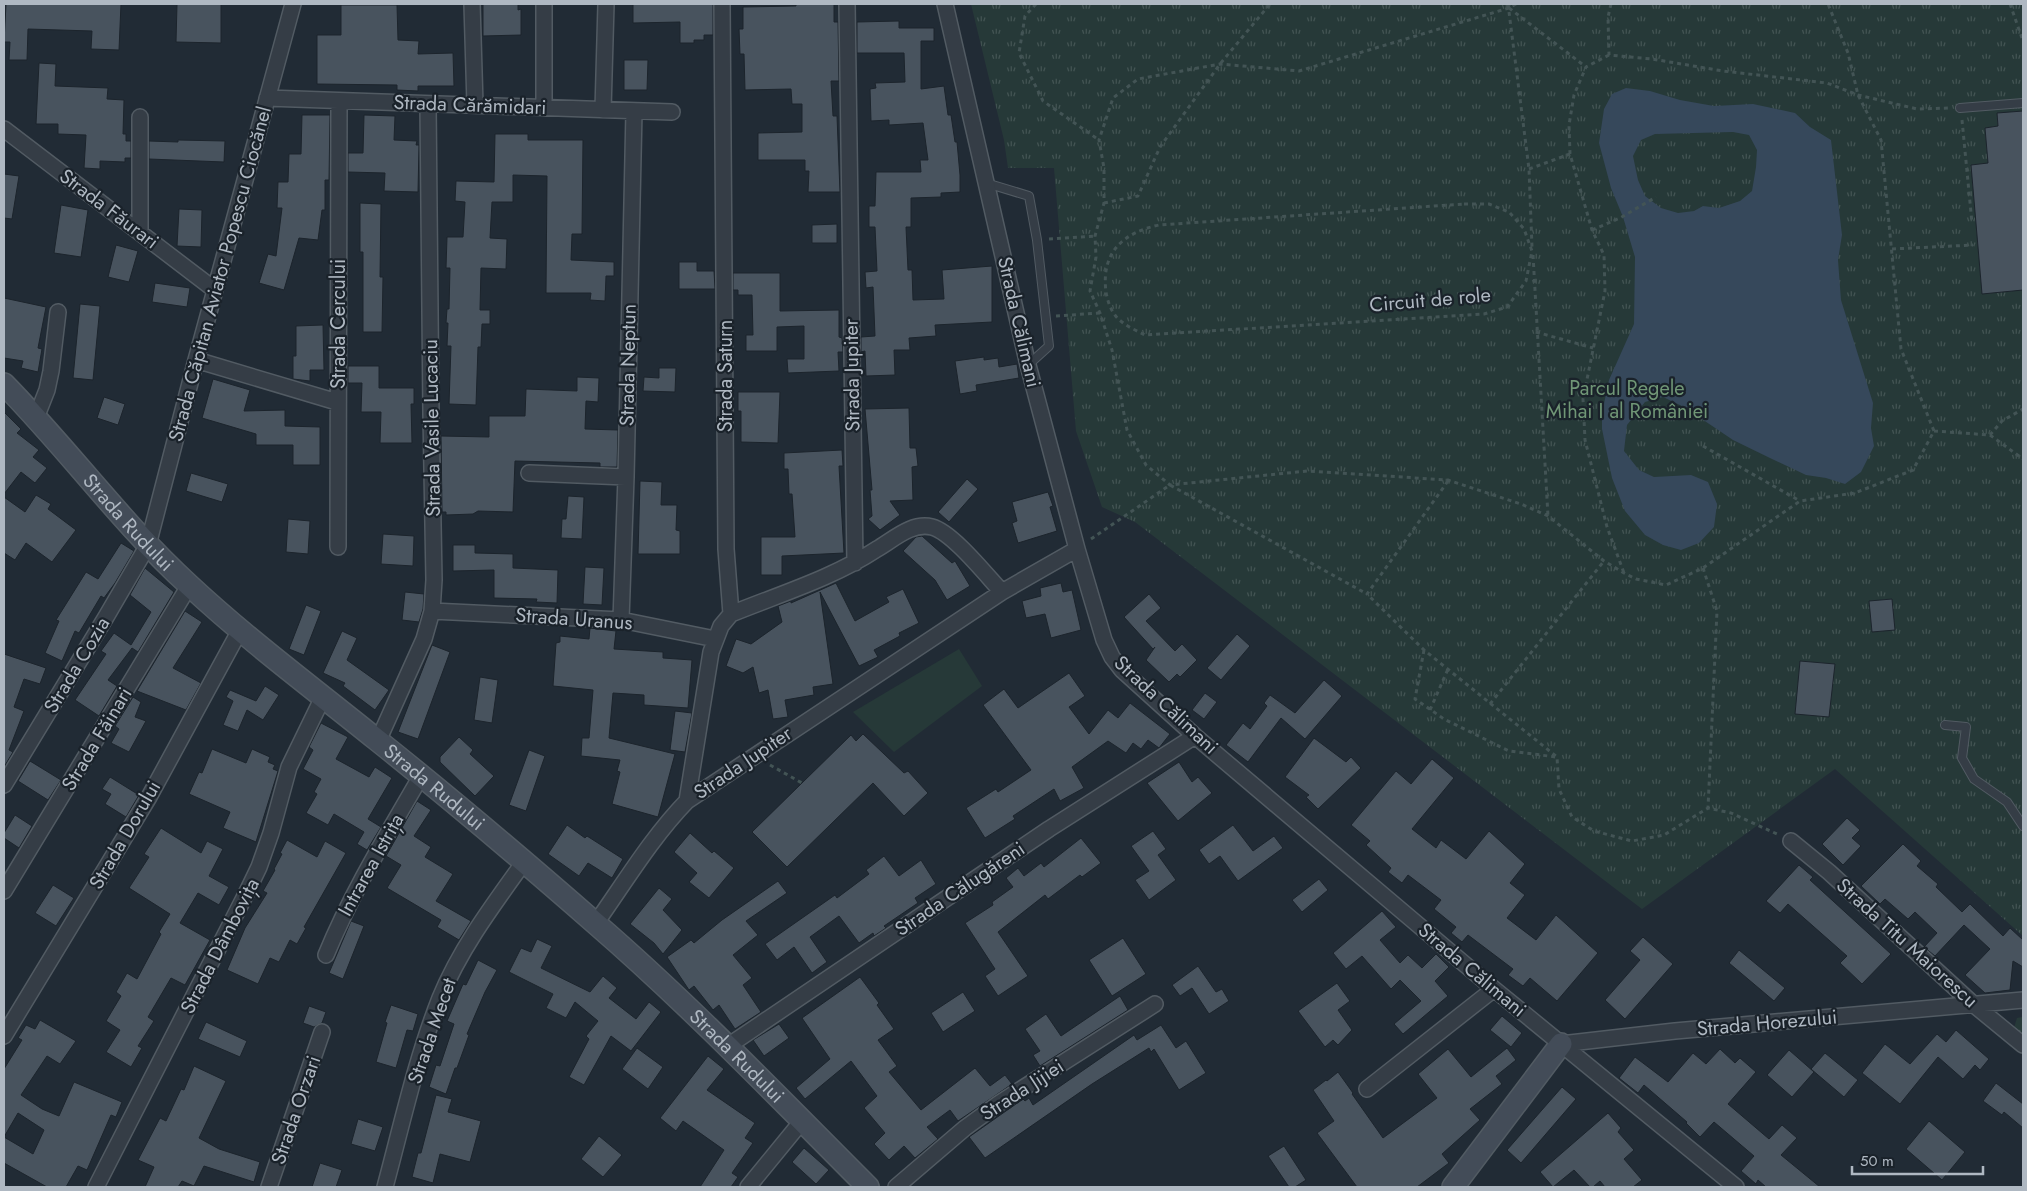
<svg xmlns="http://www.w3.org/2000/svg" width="2027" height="1191" font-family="Jost,sans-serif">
  <defs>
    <pattern id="grass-tufts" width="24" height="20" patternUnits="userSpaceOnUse" patternTransform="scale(1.25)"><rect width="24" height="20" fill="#263938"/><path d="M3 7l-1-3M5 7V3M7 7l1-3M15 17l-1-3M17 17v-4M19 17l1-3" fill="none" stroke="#435453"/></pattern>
  </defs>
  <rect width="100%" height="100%" fill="#212b35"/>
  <path fill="url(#grass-tufts)" d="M971 4H2023V936L1835 769 1642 909 1135 522 1102 507 1076 431 1054 168H1008L1004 140Z
    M2023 1017V1034L2014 1028 2017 1018Z"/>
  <path fill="#263938" d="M959 649 982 686 894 752 853 712Z"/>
  <path fill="#36485b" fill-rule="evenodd" d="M1626 88 1650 91 1680 100 1714 106 1753 104 1795 113 1810 127 1831 140 1842 235 1838 260 1841 300 1873 403 1871 428 1874 446 1861 472 1845 484 1826 478 1806 475 1772 459 1733 440 1684 407 1663 397 1645 402 1627 425 1624 451 1639 470 1654 477 1691 475 1708 482 1717 504 1714 527 1699 543 1681 550 1663 545 1645 535 1625 511 1612 478 1602 429V413L1609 380 1634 324 1635 257 1623 217 1611 188 1599 143 1604 109 1612 94ZM1733 132 1749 135 1757 150 1756 167 1752 191 1740 201 1719 208 1703 206 1694 211 1678 213 1661 208 1645 196 1638 180 1633 156 1641 140 1655 134Z"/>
  <path fill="#48535e" stroke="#1c242c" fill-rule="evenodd" d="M6 4H121L119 50 91 49 92 31 28 29 27 60H9L10 42H4Z
    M177 4H221V43L176 42Z
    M483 4H518V10L521 9V35L483 36Z
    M633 4H713V35H704V40H694V43H680V22L633 23Z
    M796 4H834V22H838L839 81H831L833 116H837L840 192H808L809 171H805V160H758V133L802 132V104H792L791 89 745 90 744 54H740L739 29H743V7L796 6Z
    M341 5H397L398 40 419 41 418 54 453 53 454 86H418V91L397 90V85L317 84V35H341Z
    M899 21V28H934V41H921V89L944 86 948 115H951L955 142H957L960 175V192L941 193V197L911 198V227H906L908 270H912L913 300 944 299 942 270 992 266V322L935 325 936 336 909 338 910 350H894L895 375 866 376 865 351 861 352V337L875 336 873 287 866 288 865 272 877 271 875 227H869V206H875L876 172H921L920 160H928L923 123 889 125V120L871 121 870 89 876 88 875 83 905 82 904 53H857V22Z
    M624 60H648L647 90H624Z
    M39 63 56 64 55 86 108 88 107 99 124 100 123 134H126V141H131V158H125V162L100 161V169L84 168 86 135 58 134V124H36Z
    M2023 111V290L1982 294 1971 165 1988 163 1985 128 1998 126 1997 113Z
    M302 115H330L329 180H325V210H322L318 240 299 238 284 290 259 283 268 254 276 256 282 208H277L278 182H288L289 154H301Z
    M364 115 395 116 394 140 417 141 416 145H419L418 192 384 191 385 173 348 172V153H363Z
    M495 134H528V140H583L582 234H572L571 260 614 262V276H606L605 301 590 300 591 293H546L547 176 513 175V202H492L490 238 507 239 506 269 481 268 480 310H490V324H482L481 347H478L476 405 449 404 451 346H447L448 323H446L447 309H449L450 268H446L447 237H463L465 202 455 201 456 181 494 182Z
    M178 140 225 141 224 162 149 159V141L178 142Z
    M4 174 19 176 12 219 4 218Z
    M360 203 381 204 380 277H383L382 332H363V252H360Z
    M61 205 88 210 81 257 54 253Z
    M179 209 202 210 201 247 177 246Z
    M837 224V243H812V225Z
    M116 245 138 251 129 282 108 277Z
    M679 262H697V271H714L715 289H679Z
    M733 273H780V311L839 310V337L842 338 843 352H838L839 371 788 373 787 359H804V326L777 327V351H746V335H753L752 295H738V290H733Z
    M155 283 190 288 187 307 152 302Z
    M4 298 46 307 38 348 42 349 38 372 21 368 23 361 4 358Z
    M80 304 100 306 93 380 73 378Z
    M323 325 324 370H310V381L293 379V356H296V326Z
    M984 357V360L998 358 999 367 1017 364 1019 378 976 385 977 391 960 394 955 361Z
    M348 366H379V388H414V404H411L412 443H380L381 412H361L362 383H348Z
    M659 368H676L675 392 643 391 644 377 659 378Z
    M577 377 599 378 598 402 586 401 585 429 618 430 617 467H600V463L515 461 513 512 478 511 473 514 446 515V512H442L441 436 489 437V416H525L526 389 577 391Z
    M213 379 250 390 244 411 285 410V426L320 427V465H293V445H256V434L202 418Z
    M738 392H780L778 443 741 442V411H738Z
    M104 397 125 404 118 425 97 418Z
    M909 408 910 448H916L918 466 912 467 913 500 890 501 900 515 880 530 868 519 872 516 870 490H872L865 409Z
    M4 412 21 429 17 433 39 450 33 457 47 468 35 483 21 472 4 494Z
    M842 450 843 466H839L844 553 782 556V575H761V537H795L792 494H789L788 469H784V453Z
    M191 473 228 484 222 502 186 491Z
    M967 479 978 489 949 522 938 512Z
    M640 481 662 482 661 505H677L676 530 680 531V554H638Z
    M1048 492 1053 506 1050 507 1057 531 1018 543 1012 523 1017 521 1012 502Z
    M36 495 51 504 48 509 76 530 52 562 26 543 15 560 4 553V497L25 512Z
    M568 496 584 497 582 539 561 538 562 519H566Z
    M288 519 310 521 308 554 286 552Z
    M383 534 414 536 413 566 381 564Z
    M922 536 952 563 955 561 970 586 947 600 935 580 903 551 916 537Z
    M121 543 134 551 115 583 104 598 101 596 79 633 75 631 62 661 45 653 59 621 56 620 86 572 98 579Z
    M453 545H475V553L513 554V568L558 570 557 603 536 602 537 599 494 598V570L453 571Z
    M585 567 604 568 602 605 583 604Z
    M145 568 174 592 138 652 132 648 108 680 117 686 99 716 75 700 106 654 101 651 114 633 131 645 151 612 130 595Z
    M836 583 855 621 889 602 886 597 903 589 919 623 899 633 900 636 874 650 878 657 859 666 820 592 833 684 813 687 814 695 785 700 788 717 773 719 768 690 759 693 753 667 743 673 726 666 736 639 751 644 782 622 778 606 791 601V603Z
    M1061 583 1063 592 1072 590 1081 630 1051 638 1045 614 1026 618 1022 601 1041 596 1040 588Z
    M405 592 424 594 423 609 419 622 402 620Z
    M1149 594 1161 608 1146 621 1175 651 1182 644 1197 660 1180 677 1177 674 1169 682 1146 660 1155 647 1153 649 1124 617Z
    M1892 599 1895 630 1872 632 1869 601Z
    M306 605 321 611 304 655 289 649Z
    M185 611 202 622 173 668 201 683 186 710 137 691Z
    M590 628 616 631 614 649 663 652V658L692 660 688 708 644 705V695L613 693 609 738 675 754 658 817 612 804 620 772 617 771 620 760 581 756 582 738H589L593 690 553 686 556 643 560 642V636L589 639Z
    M342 631 357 638 347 660 389 690 375 710 343 686 345 683 323 673Z
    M1237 634 1250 646 1221 680 1207 668Z
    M432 645 450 652 418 739 398 732Z
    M4 654 46 668 40 684 24 679 14 707 24 711 9 750 13 752 4 767Z
    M1800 661 1835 664 1829 717 1795 714Z
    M1069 673 1085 696 1069 707 1089 734 1108 710 1118 718 1130 703 1170 734 1159 748 1148 740 1141 749 1133 743 1126 753 1108 741 1072 767 1084 788 1060 801 1054 789 1013 816 1015 819 985 838 966 808 996 789 998 792 1031 770 983 705 1004 689 1018 708Z
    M480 677 498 680 492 723 474 720Z
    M1324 680 1342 696 1305 739 1281 718 1248 762 1226 745 1243 723 1250 729 1267 706 1264 703 1270 695 1295 713Z
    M265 686 279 695 263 720 247 710 238 731 223 725 233 701 226 697 230 690 256 701Z
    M1205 693 1217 702 1204 719 1192 710Z
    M133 697 141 702 135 717 146 721 129 752 111 743 119 729 115 726Z
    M675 711 692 713 685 752 670 750Z
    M321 723 348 737 336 759 369 777 375 767 392 778 368 819 381 827 367 850 357 844 364 832 334 814 328 825 306 813 317 794 314 792 321 779 303 769 313 750 309 747Z
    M863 734 904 773 908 771 928 793 904 816 873 783 787 867 752 832 851 735 856 741Z
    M459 737 473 750 470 754 494 776 475 796 440 762V757Z
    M1314 738 1346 762 1351 757 1361 768 1318 809 1306 797 1309 795 1285 777Z
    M212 749 246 763 252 749 270 757 268 762 275 765 273 769 278 771 256 842 223 828 230 812 189 794 199 772 202 773Z
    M529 750 545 756 526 811 509 805Z
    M1432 759 1454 778 1412 829 1436 848 1441 840 1466 859 1489 831 1525 864 1510 883 1525 895 1507 918 1536 940 1556 915 1598 953 1557 1001 1530 978 1523 986 1508 975 1513 969 1468 935 1462 942 1451 933 1456 927 1434 909 1441 900 1408 875 1402 883 1388 872 1391 868 1366 845 1370 841 1351 825 1396 771 1411 784Z
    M30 761 61 780 48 800 18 781Z
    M1179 762 1192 782 1198 777 1212 793 1178 821 1147 783Z
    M110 777 139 795 126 817 105 804 111 794 102 789Z
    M417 801 431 810 414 836 431 847 425 857 453 874 436 901 471 921 459 940 437 927 441 920 387 888 401 865 386 856Z
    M15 815 32 826 19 848 4 838V833Z
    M1847 818 1860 830 1852 838 1861 846 1843 865 1822 844Z
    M567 825 585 838 587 836 623 859 612 878 588 863 579 876 548 854Z
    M1233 825 1253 851 1274 836 1283 848 1238 881 1220 856 1209 864 1199 850Z
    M161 828 201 853 207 841 223 849 209 876 229 887 219 905 198 893 180 923 210 940 185 985 171 978 148 1017 154 1021 138 1046 142 1048 131 1067 106 1052 120 1030 106 1021 121 996 116 992 127 973 137 979 161 934 159 932 170 914 129 888 149 857 144 854Z
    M1153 831 1166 849 1158 855 1176 880 1149 900 1135 880 1149 871 1131 846Z
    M690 833 712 853 714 851 734 868 709 898 689 882 697 873 674 852Z
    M1081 838 1101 863 1082 877 1080 875 1048 899 1045 895 998 932 1028 976 998 996 985 976 995 969 965 923 993 905 992 902 1013 887 1006 878 1018 868 1024 876 1041 863 1044 867Z
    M287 840 317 857 325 841 346 853 304 927 306 928 297 944 290 940 279 962 270 958 258 984 227 970 245 928 267 893 263 891 275 870 274 869 282 854 280 853Z
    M1903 844 1921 861 1917 866 1938 884 1936 887 1962 912 1970 904 2003 936 2010 928 2023 940V967L2013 961 2010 990 1985 993 1965 975 1990 949 1964 925 1935 956 1924 947 1937 933 1915 912 1908 919 1885 899 1880 904 1861 886Z
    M884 856 899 876 921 860 936 884 915 898 918 903 884 926 886 928 874 936 873 933 859 943 839 916 810 937 827 962 812 973 794 947 777 960 765 944 835 895 837 898 869 874 866 870Z
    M1799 865 1813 877 1810 880 1891 954 1862 984 1840 963 1847 956 1788 904 1780 913 1766 901Z
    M1319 879 1328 890 1302 912 1292 900Z
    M778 881 787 893 746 921 758 935 733 955 752 978 743 985 761 1012 735 1029 719 1005 713 1010 694 986 689 990 667 957 691 940 694 943 722 920Z
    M53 885 74 898 56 926 35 913Z
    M659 888 672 899 663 910 682 930 663 954 654 943 630 924Z
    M1382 911 1396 927 1380 940 1400 963 1408 955 1422 968 1436 954 1449 967 1435 981 1448 996 1403 1034 1394 1024 1421 1001 1400 980 1391 989 1362 956 1346 969 1333 953Z
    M351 921 364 926 343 979 329 973Z
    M1643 937 1673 964 1625 1019 1605 1000 1640 960 1630 951Z
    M1123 938 1146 974 1112 996 1089 960Z
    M537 939 552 946 541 968 590 992 603 976 617 988 609 998 636 1019 649 1002 661 1012 631 1051 611 1036 584 1085 569 1077 589 1039 586 1036 598 1021 575 1002 566 1018 546 1008 553 994 509 972 521 948 531 952Z
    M1739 950 1785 988 1774 1001 1729 963Z
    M478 960 497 970 485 992 467 1034 469 1035 457 1068H455L446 1094 429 1087 436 1065 440 1066 454 1024 447 1021 463 984 466 985Z
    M1198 966 1216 992 1222 989 1229 1001 1209 1014 1192 988 1180 996 1172 985Z
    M860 977 879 1003 877 1005 894 1029 878 1040 897 1066 889 1072 921 1110 975 1068 990 1086 1005 1075 1012 1084 958 1121 950 1110 927 1127 938 1139 915 1158 904 1146 889 1160 874 1144 885 1133 864 1108 877 1096 851 1061 805 1099 796 1088 830 1059 802 1018Z
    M1337 983 1350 1001 1338 1010 1352 1030 1338 1045 1333 1040 1325 1047 1298 1011Z
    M963 992 975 1011 943 1032 931 1013Z
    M1120 996 1128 1010 1040 1066 1033 1055 1040 1051 1025 1029 1046 1014 1061 1036Z
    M391 1005 418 1014 413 1031 407 1030 396 1068 376 1062 387 1023 385 1022Z
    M309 1006 326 1012 322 1023 314 1027 303 1023Z
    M1502 1016 1522 1033 1511 1047 1490 1030Z
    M40 1020 76 1041 60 1064 47 1056 21 1095 42 1109 59 1116 74 1082 122 1102 116 1117 111 1115 87 1170 78 1166 66 1187H47L4 1163V1069L22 1040 18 1038 26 1025 35 1029ZM18 1113 44 1130 33 1154 4 1137Z
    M206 1022 247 1041 240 1057 198 1039Z
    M779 1024 789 1038 764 1056 753 1040Z
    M1161 1025 1176 1048 1186 1041 1206 1073 1179 1090 1154 1049 1151 1052 1149 1048 1092 1084 985 1158 969 1137 1023 1099 1025 1101 1029 1098 1033 1105 1134 1035 1137 1040Z
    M1956 1030 1989 1059 1980 1070 1975 1065 1963 1079 1938 1057 1900 1104 1862 1073 1885 1044 1910 1064 1937 1034 1946 1042Z
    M637 1048 663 1067 648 1089 622 1069Z
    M1507 1048 1516 1060 1496 1076 1502 1084 1470 1109 1480 1120 1442 1154 1449 1163 1417 1187H1357L1317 1133 1334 1121 1313 1090 1326 1080 1327 1081 1338 1072 1353 1093 1352 1094 1383 1138 1437 1098 1418 1074 1448 1049 1471 1077Z
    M1720 1049 1735 1063 1740 1058 1756 1072 1728 1104 1769 1139 1782 1125 1797 1138 1781 1155 1820 1187H1766L1758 1180 1756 1184 1741 1171 1754 1156 1714 1122 1700 1137 1686 1123 1687 1122 1644 1085 1638 1093 1619 1078 1635 1057 1668 1082 1693 1053 1706 1064Z
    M1789 1050 1814 1072 1792 1097 1767 1075Z
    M1825 1053 1858 1080 1844 1097 1811 1069Z
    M708 1056 724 1069 707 1090 755 1123 745 1138 753 1143 732 1173 738 1177 731 1187H700L724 1150 683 1121 676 1131 660 1118Z
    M194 1066 226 1081 199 1138 219 1149 260 1162 254 1182 204 1166 194 1186 182 1181 178 1187H145L154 1167 138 1160 160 1118 166 1121 181 1089 184 1090Z
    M1996 1083 2023 1104V1128L2004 1112 2002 1115 1983 1101Z
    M1562 1087 1576 1099 1521 1163 1507 1150Z
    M436 1095 452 1099 448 1112 481 1121 470 1162 440 1154 433 1183 412 1177 418 1153H421Z
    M1608 1113 1621 1128 1618 1132 1634 1150 1624 1159 1642 1180 1633 1187H1605L1600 1181 1593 1187H1590L1574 1170 1553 1187 1540 1172Z
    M358 1119 383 1127 375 1151 351 1144Z
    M1929 1121 1965 1152 1942 1180 1906 1149Z
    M599 1136 622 1155 603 1177 581 1159Z
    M1284 1146 1306 1180 1295 1187H1289L1268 1156Z
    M804 1148 829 1170 816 1184 792 1162Z
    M320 1163 342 1170 336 1187H312Z"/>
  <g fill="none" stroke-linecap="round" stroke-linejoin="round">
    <g stroke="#525b63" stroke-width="10">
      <path id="lane" d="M1960 108 2023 103
        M986 183 1029 196 1037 240 1049 346 1028 365
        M1945 725 1966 727 1962 758 1974 779 2007 802 2023 826"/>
    </g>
    <g stroke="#525b63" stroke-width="18">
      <path id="street" d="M472 4 475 105
        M722 4 726 549 731 614
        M847 4 855 563
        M945 4 1028 365 1077 549 1104 640 1112 657 1122 670 1195 736 1494 989 1736 1187
        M267 98 672 112
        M544 108V4
        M603 110 606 4
        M4 129 215 290
        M140 233V117
        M196 360 337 402
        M36 418 47 390 51 371 58 312
        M529 473 626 477
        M338 547 339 101
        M432 611 621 620 715 639
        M731 614C780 594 833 578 877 549 894 539 912 522 932 527 952 532 987 576 1002 592
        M621 620 626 477 634 111
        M378 741 424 639 432 611 434 580 431 414 428 104
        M4 785 106 617 148 545 196 360 293 4
        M687 801 711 652 721 626 731 614
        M1791 841 1829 872 1973 1004 2023 1045
        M4 891 189 586
        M596 923C625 882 652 837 687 801L1002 592 1077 549
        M326 955C352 892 387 835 421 776
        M4 1036 149 797 240 630
        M1561 1044 1675 1031 2023 1000
        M728 1046 1049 829 1195 736
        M1367 1089 1494 989
        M96 1187 246 894 259 867 271 833 289 767 323 697
        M269 1187 322 1032
        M385 1187C402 1124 416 1059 440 998 460 949 493 905 524 862
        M748 1187 802 1121
        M896 1187 965 1128 998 1104 1155 1004"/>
    </g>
    <g stroke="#525b63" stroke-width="24">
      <g id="secondary">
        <path id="s1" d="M4 384C68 449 122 524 189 585 248 640 314 689 377 740 451 799 524 861 595 923 691 1006 779 1098 868 1187"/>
        <path d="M1453 1187 1561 1044"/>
      </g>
    </g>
    <path stroke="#435455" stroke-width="3" stroke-dasharray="4 4" stroke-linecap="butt" d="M1036 4 1025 16 1019 53 1043 101 1099 140
      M1508 4 1529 169 1532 247
      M1516 4 1509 8 1299 71 1220 64 1138 79 1113 98 1099 140 1104 168V203L1095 236 1096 257 1090 291 1100 313 1112 350 1127 430 1146 465 1170 485 1307 471 1448 480 1521 504 1548 516 1604 561 1624 573 1636 579 1666 585 1703 568 1800 501 1855 493 1913 470 1934 431 1901 349 1881 140 1858 95 1848 53 1828 4
      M1611 4 1608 17 1609 55 1652 59 1723 71 1827 83 1858 95 1917 109 1949 108
      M2010 4 2023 41
      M1509 8 1586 67
      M1609 55 1586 67 1574 95 1569 125 1570 154 1592 230 1604 255 1605 291 1583 399 1585 440 1607 527 1624 573
      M1962 120 1972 223
      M1529 169 1570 154
      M1104 203 1138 196 1160 147 1220 64 1270 4
      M1464 204H1489L1509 212 1524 229 1532 251 1526 281 1507 307 1484 314 1145 335C1138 331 1129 328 1122 322 1112 315 1108 303 1106 292 1101 253 1122 233 1159 225Z
      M1592 230 1620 218 1656 197
      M1049 239 1095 236
      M1892 249 1973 245
      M1533 255 1548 516
      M1056 316 1100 313
      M1536 332 1593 348
      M1934 431 1990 435 2002 421 2023 409
      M1990 435 2023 459
      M1703 446 1800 501
      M1448 481 1367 594 1424 650 1557 757 1559 789 1572 817 1594 831 1632 841 1664 835 1708 808 1731 813 1777 834
      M1091 539 1170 485 1367 594
      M1703 568 1717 611 1708 808
      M1424 650 1415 699 1444 719 1509 751 1556 757
      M1490 704 1604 561
      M1430 710 1448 669
      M770 765 802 783"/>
    <use href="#lane" stroke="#353d46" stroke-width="8"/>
    <use href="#street" stroke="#353d46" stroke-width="15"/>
    <use href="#secondary" stroke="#434c58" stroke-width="21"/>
  </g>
  <g text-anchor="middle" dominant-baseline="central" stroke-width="4.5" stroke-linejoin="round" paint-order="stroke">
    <g font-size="20" fill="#afb8c2" stroke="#1a222a">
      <text transform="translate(470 105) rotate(2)">Strada Cărămidari</text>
      <text transform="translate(109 209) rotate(37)">Strada Făurari</text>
      <text transform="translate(220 274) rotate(-75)">Strada Căpitan Aviator Popescu Ciocănel</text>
      <text transform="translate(1430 300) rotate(-5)">Circuit de role</text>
      <text transform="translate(1019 322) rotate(77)">Strada Călimani</text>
      <text transform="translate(338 324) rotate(-90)">Strada Cercului</text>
      <text transform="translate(628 365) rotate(-89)">Strada Neptun</text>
      <text transform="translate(852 375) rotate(-91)">Strada Jupiter</text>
      <text transform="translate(725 376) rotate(-90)">Strada Saturn</text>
      <text transform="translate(432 428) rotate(-91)">Strada Vasile Lucaciu</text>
      <text stroke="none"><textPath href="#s1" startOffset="186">Strada Rudului</textPath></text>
      <text transform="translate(574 619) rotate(4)">Strada Uranus</text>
      <text transform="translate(77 665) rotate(-59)">Strada Cozia</text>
      <text transform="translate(1166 705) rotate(43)">Strada Călimani</text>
      <text transform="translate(97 739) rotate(-59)">Strada Făinari</text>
      <text transform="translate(743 763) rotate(-34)">Strada Jupiter</text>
      <text stroke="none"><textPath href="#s1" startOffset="591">Strada Rudului</textPath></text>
      <text transform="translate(125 835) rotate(-60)">Strada Dorului</text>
      <text transform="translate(371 865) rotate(-61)">Intrarea Istrița</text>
      <text transform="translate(960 889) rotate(-34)">Strada Călugăreni</text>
      <text transform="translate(1907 943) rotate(42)">Strada Titu Maiorescu</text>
      <text transform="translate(220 946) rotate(-63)">Strada Dâmbovița</text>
      <text transform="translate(1472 970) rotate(40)">Strada Călimani</text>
      <text transform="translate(1767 1023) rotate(-5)">Strada Horezului</text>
      <text transform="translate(432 1031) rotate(-71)">Strada Mecet</text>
      <text stroke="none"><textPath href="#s1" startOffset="996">Strada Rudului</textPath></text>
      <text transform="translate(1022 1090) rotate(-33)">Strada Jijiei</text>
      <text transform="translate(296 1110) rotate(-71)">Strada Orzari</text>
    </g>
    <g font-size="20" fill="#709676" stroke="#1a222a">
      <text x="1627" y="388">Parcul Regele<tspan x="1627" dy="23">Mihai I al României</tspan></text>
    </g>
  </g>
  <rect width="2027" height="1191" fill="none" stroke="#afb8c2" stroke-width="10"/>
  <path d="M1852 1166v8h131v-8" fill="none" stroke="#afb8c2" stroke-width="2.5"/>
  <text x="1860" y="1166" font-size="15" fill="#afb8c2" stroke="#1a222a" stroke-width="4" paint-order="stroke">50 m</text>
</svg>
